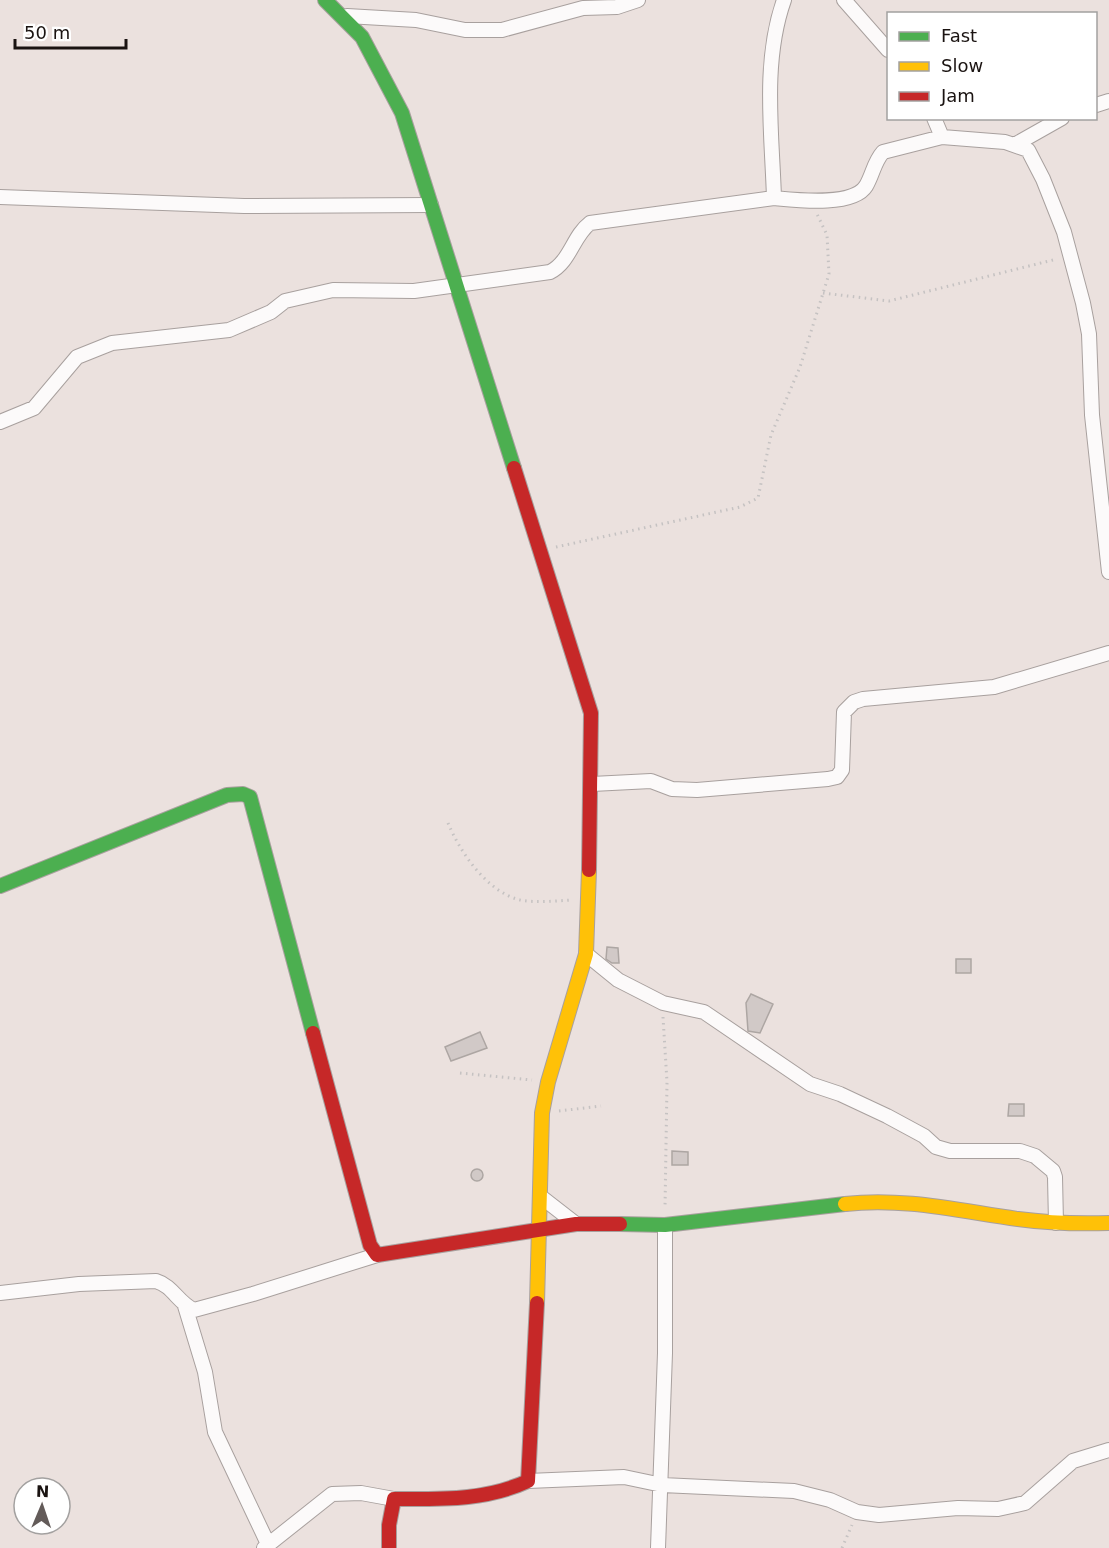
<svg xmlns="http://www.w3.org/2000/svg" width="1109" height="1548" font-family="'DejaVu Sans',sans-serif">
  <rect width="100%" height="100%" fill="#ebe1de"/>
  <path fill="#d1c9c7" stroke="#ada6a3" stroke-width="1.5" d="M607 947 618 948 619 963H612L606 959Z
    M956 959H971V973H956Z
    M751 994 773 1004 760 1033 748 1031 746 1003Z
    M480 1032 487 1048 451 1061 445 1047Z
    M1009 1104H1024V1116H1008Z
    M672 1151 688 1152V1165H672Z
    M471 1175a6 6 0 1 1 12 0a6 6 0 1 1-12 0Z"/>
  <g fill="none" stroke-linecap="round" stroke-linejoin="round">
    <g stroke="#a8a09e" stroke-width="16">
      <path id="street" d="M844 0 888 50
        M347 16 416 20 465 30H502L583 8 617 7 638 0
        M1096 105 1109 101
        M934 118 942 137 1005 142 1028 150 1043 179 1064 232 1083 303 1089 334 1092 415 1109 572
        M1016 144 1062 118
        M0 197 244 206 431 205
        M774 198C796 200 853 207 866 186 873 174 874 162 883 152L942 137
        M0 422 34 408 77 357 112 343 229 330 271 312 285 301 333 290 414 291 550 272C570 262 573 236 590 223L774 198C772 133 762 62 784 0
        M592 784 651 781 672 789 697 790 828 779 837 777 842 770 844 712 854 702 863 699 994 687 1109 653
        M586 954 618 980 663 1003 704 1012 810 1084 840 1094 887 1116 924 1136 936 1147 950 1151H1020L1035 1156 1053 1171 1055 1177 1056 1223
        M540 1196 576 1224
        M0 1293 79 1284 156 1281C173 1286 178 1303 194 1310L253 1294 377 1255
        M185 1306 205 1372 215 1432 268 1544
        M528 1481 624 1477 662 1485 794 1491 830 1500 857 1512 879 1515 958 1508 998 1509 1025 1503 1073 1461 1109 1450
        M264 1548 332 1494 361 1493 394 1499
        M658 1548 665 1353V1225"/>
    </g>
    <g stroke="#a8a09e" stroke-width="16">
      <path id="fast" d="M325 0 362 37 402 113 514 468
        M0 886 227 795 243 794 250 797 313 1033
        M620 1224 665 1225 845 1204"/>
    </g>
    <g stroke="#a8a09e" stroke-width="16">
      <path id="slow" d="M845 1204C903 1197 960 1211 1018 1219 1048 1223 1078 1224 1109 1223
        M537 1303 542 1113 548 1082 586 954 589 870"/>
    </g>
    <g stroke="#a8a09e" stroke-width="16">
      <path id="jam" d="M514 468 591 713 589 870
        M313 1033 370 1245 377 1255 576 1224H620
        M389 1548V1525L394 1499C440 1499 485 1501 528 1481L537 1303"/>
    </g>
    <path stroke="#c5c2c2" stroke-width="3" stroke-dasharray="1.5 4.5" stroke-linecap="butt" d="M823 293 889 301 1057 259
      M556 547 740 507 758 498 771 435 800 367 829 274 827 235 817 214
      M448 823C460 852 487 892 520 900 536 903 555 901 572 900
      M663 1017 667 1082 665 1208
      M460 1073 532 1080
      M559 1111 601 1106
      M842 1548 852 1525"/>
    <use href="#street" stroke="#fcfafa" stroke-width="14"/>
    <use href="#fast" stroke="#4caf50" stroke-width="14"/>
    <use href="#slow" stroke="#ffc107" stroke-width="14"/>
    <use href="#jam" stroke="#c62828" stroke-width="14"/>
  </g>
  <rect x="887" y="12" width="210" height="108" fill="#ffffff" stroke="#a3a1a0" stroke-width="1.5"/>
  <rect x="899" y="32" width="30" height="9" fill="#4caf50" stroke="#a3a1a0" stroke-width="1.5"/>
  <text x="941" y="42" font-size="18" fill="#1a1311">Fast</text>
  <rect x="899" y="62" width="30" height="9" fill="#ffc107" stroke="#a3a1a0" stroke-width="1.5"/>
  <text x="941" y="72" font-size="18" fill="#1a1311">Slow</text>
  <rect x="899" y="92" width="30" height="9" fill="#c62828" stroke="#a3a1a0" stroke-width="1.5"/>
  <text x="941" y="102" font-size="18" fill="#1a1311">Jam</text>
  <g transform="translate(42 1506) rotate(2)"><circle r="28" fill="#ffffff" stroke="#a3a1a0" stroke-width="1.5"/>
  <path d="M0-4.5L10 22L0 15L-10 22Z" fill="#635b59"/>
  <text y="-9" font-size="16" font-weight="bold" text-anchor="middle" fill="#1a1311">N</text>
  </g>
  <path d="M15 39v9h111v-9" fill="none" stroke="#1a1311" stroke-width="3"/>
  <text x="24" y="39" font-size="18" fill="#1a1311" stroke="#ffffff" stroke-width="4.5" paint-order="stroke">50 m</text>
</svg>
